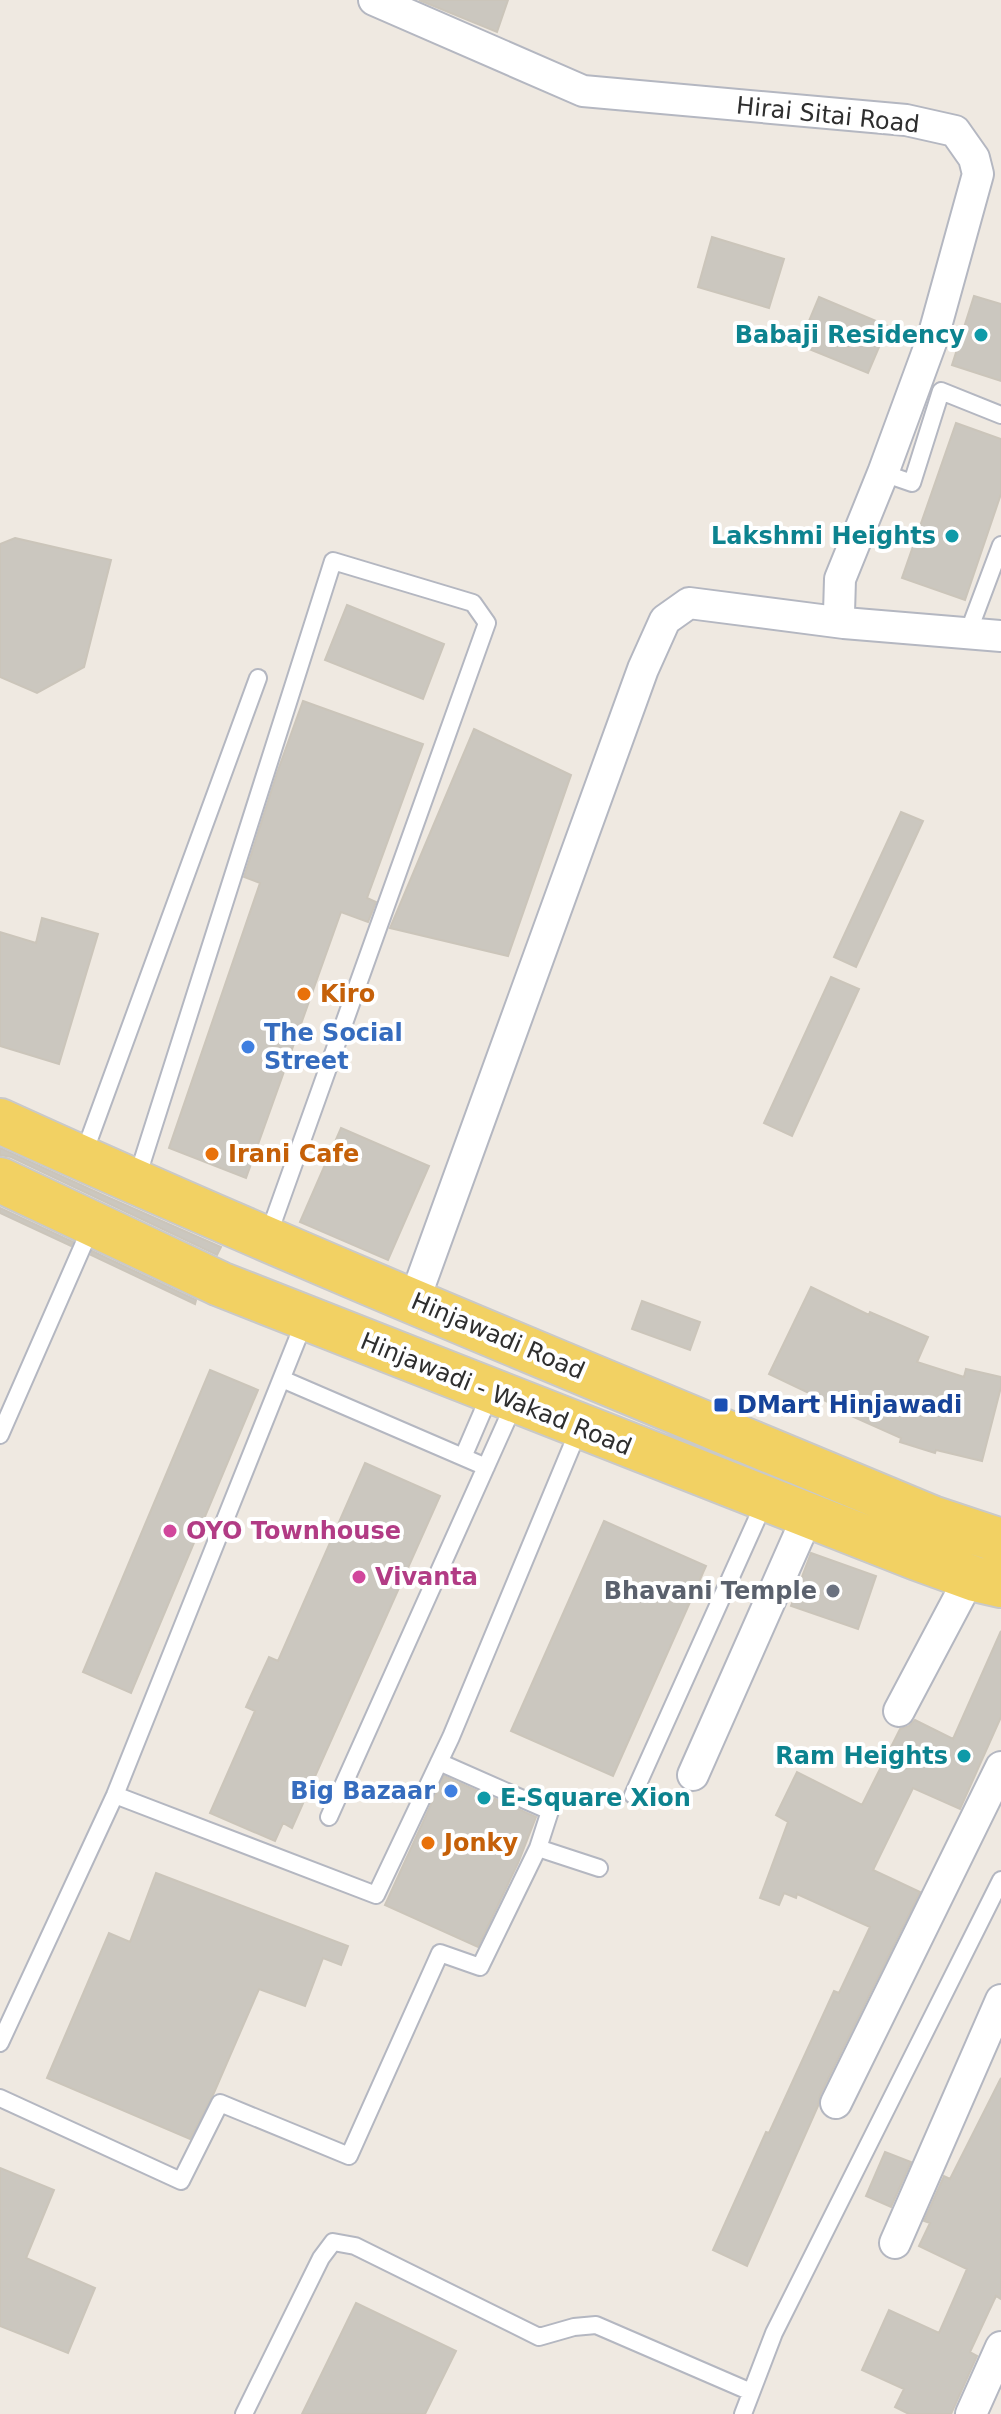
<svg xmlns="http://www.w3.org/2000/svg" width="1001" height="2414" font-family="'DejaVu Sans',sans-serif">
  <rect width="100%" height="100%" fill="#efe9e1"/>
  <path fill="#cbc7bf" stroke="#cbc5ba" stroke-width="2" d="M419 0H508L497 32Z
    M712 237 784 259 769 308 698 287Z
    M974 296 1001 304V381L952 365Z
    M819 297 888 326 868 373 799 345Z
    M956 423 1001 439V494L965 600 902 578Z
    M15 538 111 560 84 667 37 693 0 677V544Z
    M347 605 444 644 423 699 325 660Z
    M303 701 423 744 367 898 376 902 368 922 341 912 246 1178 169 1148 260 883 244 877 277 773Z
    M474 729 571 775 508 956 390 928Z
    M901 812 923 821 856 967 834 957Z
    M42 918 98 934 59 1064 0 1046V932L36 943Z
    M831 977 859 989 792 1136 764 1123Z
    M341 1128 429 1166 388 1260 300 1222Z
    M0 1148 105 1196 221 1247 217 1255 11 1157 0 1155Z
    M0 1208 73 1242 71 1246 0 1213Z
    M92 1251 196 1300 195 1304 91 1255Z
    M811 1287 869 1315 870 1312 928 1337 917 1362 964 1377 966 1369 1001 1377V1387L982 1461 936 1450 935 1453 900 1442 901 1438 829 1406 830 1403 769 1374Z
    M642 1301 700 1322 690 1350 632 1329Z
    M210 1370 258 1390 131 1693 83 1672Z
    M365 1463 440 1496 292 1828 283 1823 275 1841 210 1813 255 1711 246 1707 269 1657 278 1661Z
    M604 1521 706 1566 613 1776 511 1731Z
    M811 1553 876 1576 858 1629 791 1606Z
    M1001 1631V1717L960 1809 913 1788 873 1870 920 1892 820 2095 818 2106 747 2266 713 2250 766 2132 769 2133 834 1991 839 1993 870 1927 797 1894 796 1898 784 1893 779 1905 760 1898 788 1822 776 1815 797 1772 862 1805 900 1729 909 1726 915 1720 953 1739Z
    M444 1776 536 1817 518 1863 478 1947 385 1905Z
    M156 1873 348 1946 341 1965 323 1958 305 2006 259 1989 213 2095 190 2139 47 2078 109 1933 130 1942Z
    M1001 2078V2299L996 2296 970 2352 977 2356 951 2414H909L895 2407 904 2389 862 2370 889 2310 939 2333 967 2269 919 2246 930 2223 924 2221 944 2176 950 2179Z
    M885 2152 911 2162 891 2207 866 2196Z
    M0 2168 54 2190 26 2258 95 2288 68 2353 0 2326Z
    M356 2303 456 2351 425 2414H302Z"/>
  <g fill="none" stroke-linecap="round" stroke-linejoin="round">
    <g stroke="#b4b7c1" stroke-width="20">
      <path id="lane" d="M883 473 912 483 941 391 1001 415
        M968 633 1001 545
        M83 1156 258 678
        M136 1181 333 561 473 603 487 623 268 1236
        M282 1379 486 1467
        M0 1435 92 1225
        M463 1457 491 1392
        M439 1762 550 1811 538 1848
        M115 1795 376 1895 451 1737 579 1429
        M633 1795 765 1501
        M329 1817 515 1402
        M0 2043 115 1795 305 1320
        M0 2098 181 2181 220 2103 349 2156 440 1953 480 1967 538 1848 599 1868
        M244 2414 321 2258 333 2242 355 2246 539 2337 574 2327 596 2325 751 2392
        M743 2414 774 2333 1001 1880"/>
    </g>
    <g stroke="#b4b7c1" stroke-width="34">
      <path id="street" d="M374 0 583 91 906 120 955 131 974 158 978 174 933 337 883 473 840 579 839 613 844 623 1001 636
        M414 1301 643 669 665 620 689 603 844 623
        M899 1711 970 1577
        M693 1775 808 1515
        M836 2103 1001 1767
        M895 2243 1001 2000
        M971 2414 1001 2347"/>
    </g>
    <g stroke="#c9c9c9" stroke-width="48">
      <path id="primary" d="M0 1121C307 1261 621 1388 932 1518L1001 1541
        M0 1180 220 1284 917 1558 975 1579 1001 1585"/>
    </g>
    <use href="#lane" stroke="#fff" stroke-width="16"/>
    <use href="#street" stroke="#fff" stroke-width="30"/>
    <use href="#primary" stroke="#f2d163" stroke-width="44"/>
  </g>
  <g fill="#0f9aa8" stroke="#fff" stroke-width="3">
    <circle cx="981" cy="335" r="8"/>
    <circle cx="952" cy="536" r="8"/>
    <circle cx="964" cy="1756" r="8"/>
    <circle cx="484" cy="1798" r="8"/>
  </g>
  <g fill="#e8710a" stroke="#fff" stroke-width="3">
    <circle cx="304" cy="994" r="8"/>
    <circle cx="212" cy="1154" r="8"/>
    <circle cx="428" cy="1843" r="8"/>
  </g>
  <g fill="#3f7fe0" stroke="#fff" stroke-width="3">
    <circle cx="248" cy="1047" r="8"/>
    <circle cx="451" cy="1791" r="8"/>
  </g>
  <rect fill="#1a4fb4" stroke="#fff" stroke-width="3" x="713" y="1397" width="16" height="16" rx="4"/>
  <g fill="#d1479c" stroke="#fff" stroke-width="3">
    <circle cx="170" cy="1531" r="8"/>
    <circle cx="359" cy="1577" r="8"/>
  </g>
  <circle fill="#6b7280" stroke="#fff" stroke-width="3" cx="833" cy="1591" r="8"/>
  <g text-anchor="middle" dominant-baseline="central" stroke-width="8" stroke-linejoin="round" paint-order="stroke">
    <g font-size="24" fill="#2e2e2e" stroke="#fff">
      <text transform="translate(828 115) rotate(6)">Hirai Sitai Road</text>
      <text transform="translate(498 1336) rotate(23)">Hinjawadi Road</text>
      <text transform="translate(496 1394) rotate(22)">Hinjawadi - Wakad Road</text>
    </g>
    <g font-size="24" font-weight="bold" fill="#0d838f" stroke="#fff" text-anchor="end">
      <text x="965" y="335">Babaji Residency</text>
      <text x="936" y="536">Lakshmi Heights</text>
      <text x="948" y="1756">Ram Heights</text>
      <text x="500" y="1798" text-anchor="start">E-Square Xion</text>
    </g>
    <g font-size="24" font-weight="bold" fill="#c56008" stroke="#fff" text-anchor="start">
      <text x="320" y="994">Kiro</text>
      <text x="228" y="1154">Irani Cafe</text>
      <text x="444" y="1843">Jonky</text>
    </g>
    <g font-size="24" font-weight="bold" fill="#366cbe" stroke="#fff" text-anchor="start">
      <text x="264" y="1033">The Social<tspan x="264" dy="28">Street</tspan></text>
      <text x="435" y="1791" text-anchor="end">Big Bazaar</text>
    </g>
    <g font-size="24" font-weight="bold" fill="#164399" stroke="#fff" text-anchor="start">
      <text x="737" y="1405">DMart Hinjawadi</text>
    </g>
    <g font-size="24" font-weight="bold" fill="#b23c85" stroke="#fff" text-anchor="start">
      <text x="186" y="1531">OYO Townhouse</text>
      <text x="375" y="1577">Vivanta</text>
    </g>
    <g font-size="24" font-weight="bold" fill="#5b616d" stroke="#fff" text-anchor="end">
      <text x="817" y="1591">Bhavani Temple</text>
    </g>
  </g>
</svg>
